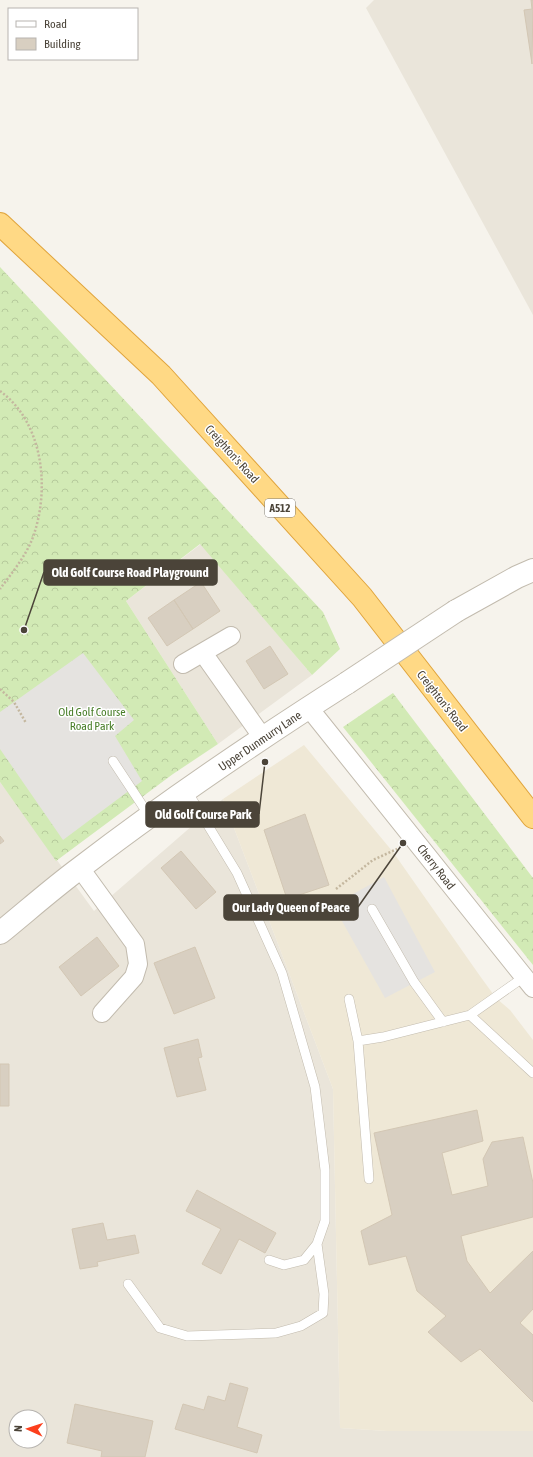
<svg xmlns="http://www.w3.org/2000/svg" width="533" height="1457" font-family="'Asap Condensed',sans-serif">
  <defs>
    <pattern id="forest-crowns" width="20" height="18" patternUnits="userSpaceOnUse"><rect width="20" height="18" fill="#d2eab5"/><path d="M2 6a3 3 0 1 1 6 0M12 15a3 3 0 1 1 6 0" fill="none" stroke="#b6ca9c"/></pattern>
  </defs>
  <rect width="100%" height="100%" fill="#f6f3ec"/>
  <path fill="#eae5da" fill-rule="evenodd" d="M374 0H533V315L366 8Z
    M201 544 312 675 218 744 126 601Z
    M0 782 94 911 223 799 333 1089 340 1428 387 1431H533V1457H0ZM16 1417H40V1441H16Z"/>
  <path fill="#efe8d6" d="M304 745 393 852 480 976 496 998 510 1010 533 1040V1431H387L340 1428 333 1089 223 799Z"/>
  <path fill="url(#forest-crowns)" d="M0 267 323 612 340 649 312 675 200 544 126 601 218 744 173 774 56 861 0 782Z
    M393 693 533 878V965L343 727Z"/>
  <path fill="#e5e3e0" d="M83 653 134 720 115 736 142 781 63 840 0 749V712Z
    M384 877 435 972 385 998 333 905Z"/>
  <path fill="#d8cfc1" stroke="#d3c7b4" d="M531 0H533L532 64 524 10 532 9Z
    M201 582 220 611 193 629 174 600Z
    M174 600 193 629 167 646 148 618Z
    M270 646 288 674 264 689 246 661Z
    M305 814 329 885 287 899 264 830Z
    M0 836 4 841 0 844Z
    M181 851 216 892 196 909 161 868Z
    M97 937 119 966 81 996 59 967Z
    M195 947 215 998 174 1014 154 963Z
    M198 1039 202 1057 198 1058 206 1090 177 1097 164 1048Z
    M0 1064H9V1106H0Z
    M477 1110 483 1141 442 1153 452 1195 488 1186 483 1159 492 1142 523 1137 533 1183V1217L461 1236 467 1261 490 1293 533 1251V1309L520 1323 533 1335V1402L480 1349 461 1362 428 1332 446 1316 417 1291 406 1256 369 1265 361 1231 392 1215 374 1133Z
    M197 1190 276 1233 265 1253 239 1239 221 1274 202 1264 221 1229 186 1211Z
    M103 1223 107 1240 135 1235 139 1253 97 1262 98 1266 80 1269 72 1229Z
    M230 1383 248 1388 237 1427 262 1435 257 1453 175 1429 183 1404 204 1410 208 1396 225 1401Z
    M75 1404 153 1421 145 1457H101L102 1451 67 1443Z"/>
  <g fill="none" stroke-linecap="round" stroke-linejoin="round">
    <g stroke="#c2bbae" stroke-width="10">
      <path id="service" d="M113 761 150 817
        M187 791 237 873 282 973 315 1087 325 1170V1221L317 1244 304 1260 284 1265 269 1260
        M372 909 414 982 443 1022
        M349 999 358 1041 369 1179
        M470 1015 533 1073
        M358 1041 383 1037 470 1015 524 977
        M128 1284 160 1328 187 1336 276 1333 301 1326 323 1313 324 1294 317 1244"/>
    </g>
    <g stroke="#c2bbae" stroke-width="20">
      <path id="minor" d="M203 653 263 738
        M183 664 231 636
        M309 708 533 988
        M80 868 135 944 138 964 134 977 102 1013"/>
    </g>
    <g stroke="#c2bbae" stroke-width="24">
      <path id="tertiary" d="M456 611 517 577 533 570
        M0 933C27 911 53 888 80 868 166 802 256 741 347 683"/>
    </g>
    <g stroke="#e0a43c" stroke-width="24">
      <path id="trunk" d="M0 224 161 375 362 597 533 817"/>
    </g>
    <path stroke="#c4b79f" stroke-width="2.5" stroke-dasharray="2 2" stroke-linecap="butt" d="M0 391C44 423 50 490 33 537 26 556 11 574 0 589
      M0 689 14 702 26 723
      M336 889 373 860 397 849"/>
    <use href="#service" stroke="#fff" stroke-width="9"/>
    <use href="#minor" stroke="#fff" stroke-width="18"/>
    <use href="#tertiary" stroke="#fff" stroke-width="22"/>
    <use href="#trunk" stroke="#ffd985" stroke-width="22"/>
    <g stroke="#c2bbae" stroke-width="24" stroke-linecap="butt">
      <path id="tertiary-bridge" d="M347 683 456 611"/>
    </g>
    <use href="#tertiary-bridge" stroke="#fff" stroke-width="22"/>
  </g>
  <g text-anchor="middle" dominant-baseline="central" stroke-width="3" stroke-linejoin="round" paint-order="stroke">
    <rect fill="#fff" stroke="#817c74" stroke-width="1" x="265" y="499" width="30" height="18" rx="3"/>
    <g font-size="11" font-weight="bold" fill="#4b4439">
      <text x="280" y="508">A512</text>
    </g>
    <g font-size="12" fill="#4b4439" stroke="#fff">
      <text transform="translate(232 454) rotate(48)">Creighton's Road</text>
      <text transform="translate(442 701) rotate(52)">Creighton's Road</text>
      <text transform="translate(260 741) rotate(-34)">Upper Dunmurry Lane</text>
      <text transform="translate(436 867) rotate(52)">Cherry Road</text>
    </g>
    <g font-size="12" fill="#4a7f2a" stroke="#fff">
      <text x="92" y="712">Old Golf Course<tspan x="92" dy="14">Road Park</tspan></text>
    </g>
  </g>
  <path fill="none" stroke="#4b4439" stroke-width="1.5" d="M24 630L44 572M265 762L259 814M403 843L358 907"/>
  <g fill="#4b4439" stroke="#fff" stroke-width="1.5">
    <circle cx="24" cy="630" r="4"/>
    <circle cx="265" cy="762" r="4"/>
    <circle cx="403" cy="843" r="4"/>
  </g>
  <g fill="#4b4439" stroke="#4b4439" stroke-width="1.5">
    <rect x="44" y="560" width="173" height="25" rx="4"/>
    <rect x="146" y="802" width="113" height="25" rx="4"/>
    <rect x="224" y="895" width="134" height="25" rx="4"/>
  </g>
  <g font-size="13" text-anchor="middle" font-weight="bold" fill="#fff">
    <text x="130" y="577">Old Golf Course Road Playground</text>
    <text x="203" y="819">Old Golf Course Park</text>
    <text x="291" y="912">Our Lady Queen of Peace</text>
  </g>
  <rect x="8" y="8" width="130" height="52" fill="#ffffff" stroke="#b7b4b0"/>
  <rect x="16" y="21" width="20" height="6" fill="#ffffff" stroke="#b7b4b0"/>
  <text x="44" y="28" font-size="12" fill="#4b4439">Road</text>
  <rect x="16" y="38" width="20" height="12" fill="#d8cfc1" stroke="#b7b4b0"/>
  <text x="44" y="48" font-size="12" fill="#4b4439">Building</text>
  <g transform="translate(28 1429) rotate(273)"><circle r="19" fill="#ffffff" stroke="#b7b4b0"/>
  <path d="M0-3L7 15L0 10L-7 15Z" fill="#fc3f1d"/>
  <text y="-6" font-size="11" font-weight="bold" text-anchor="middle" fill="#4b4439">N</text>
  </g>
</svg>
